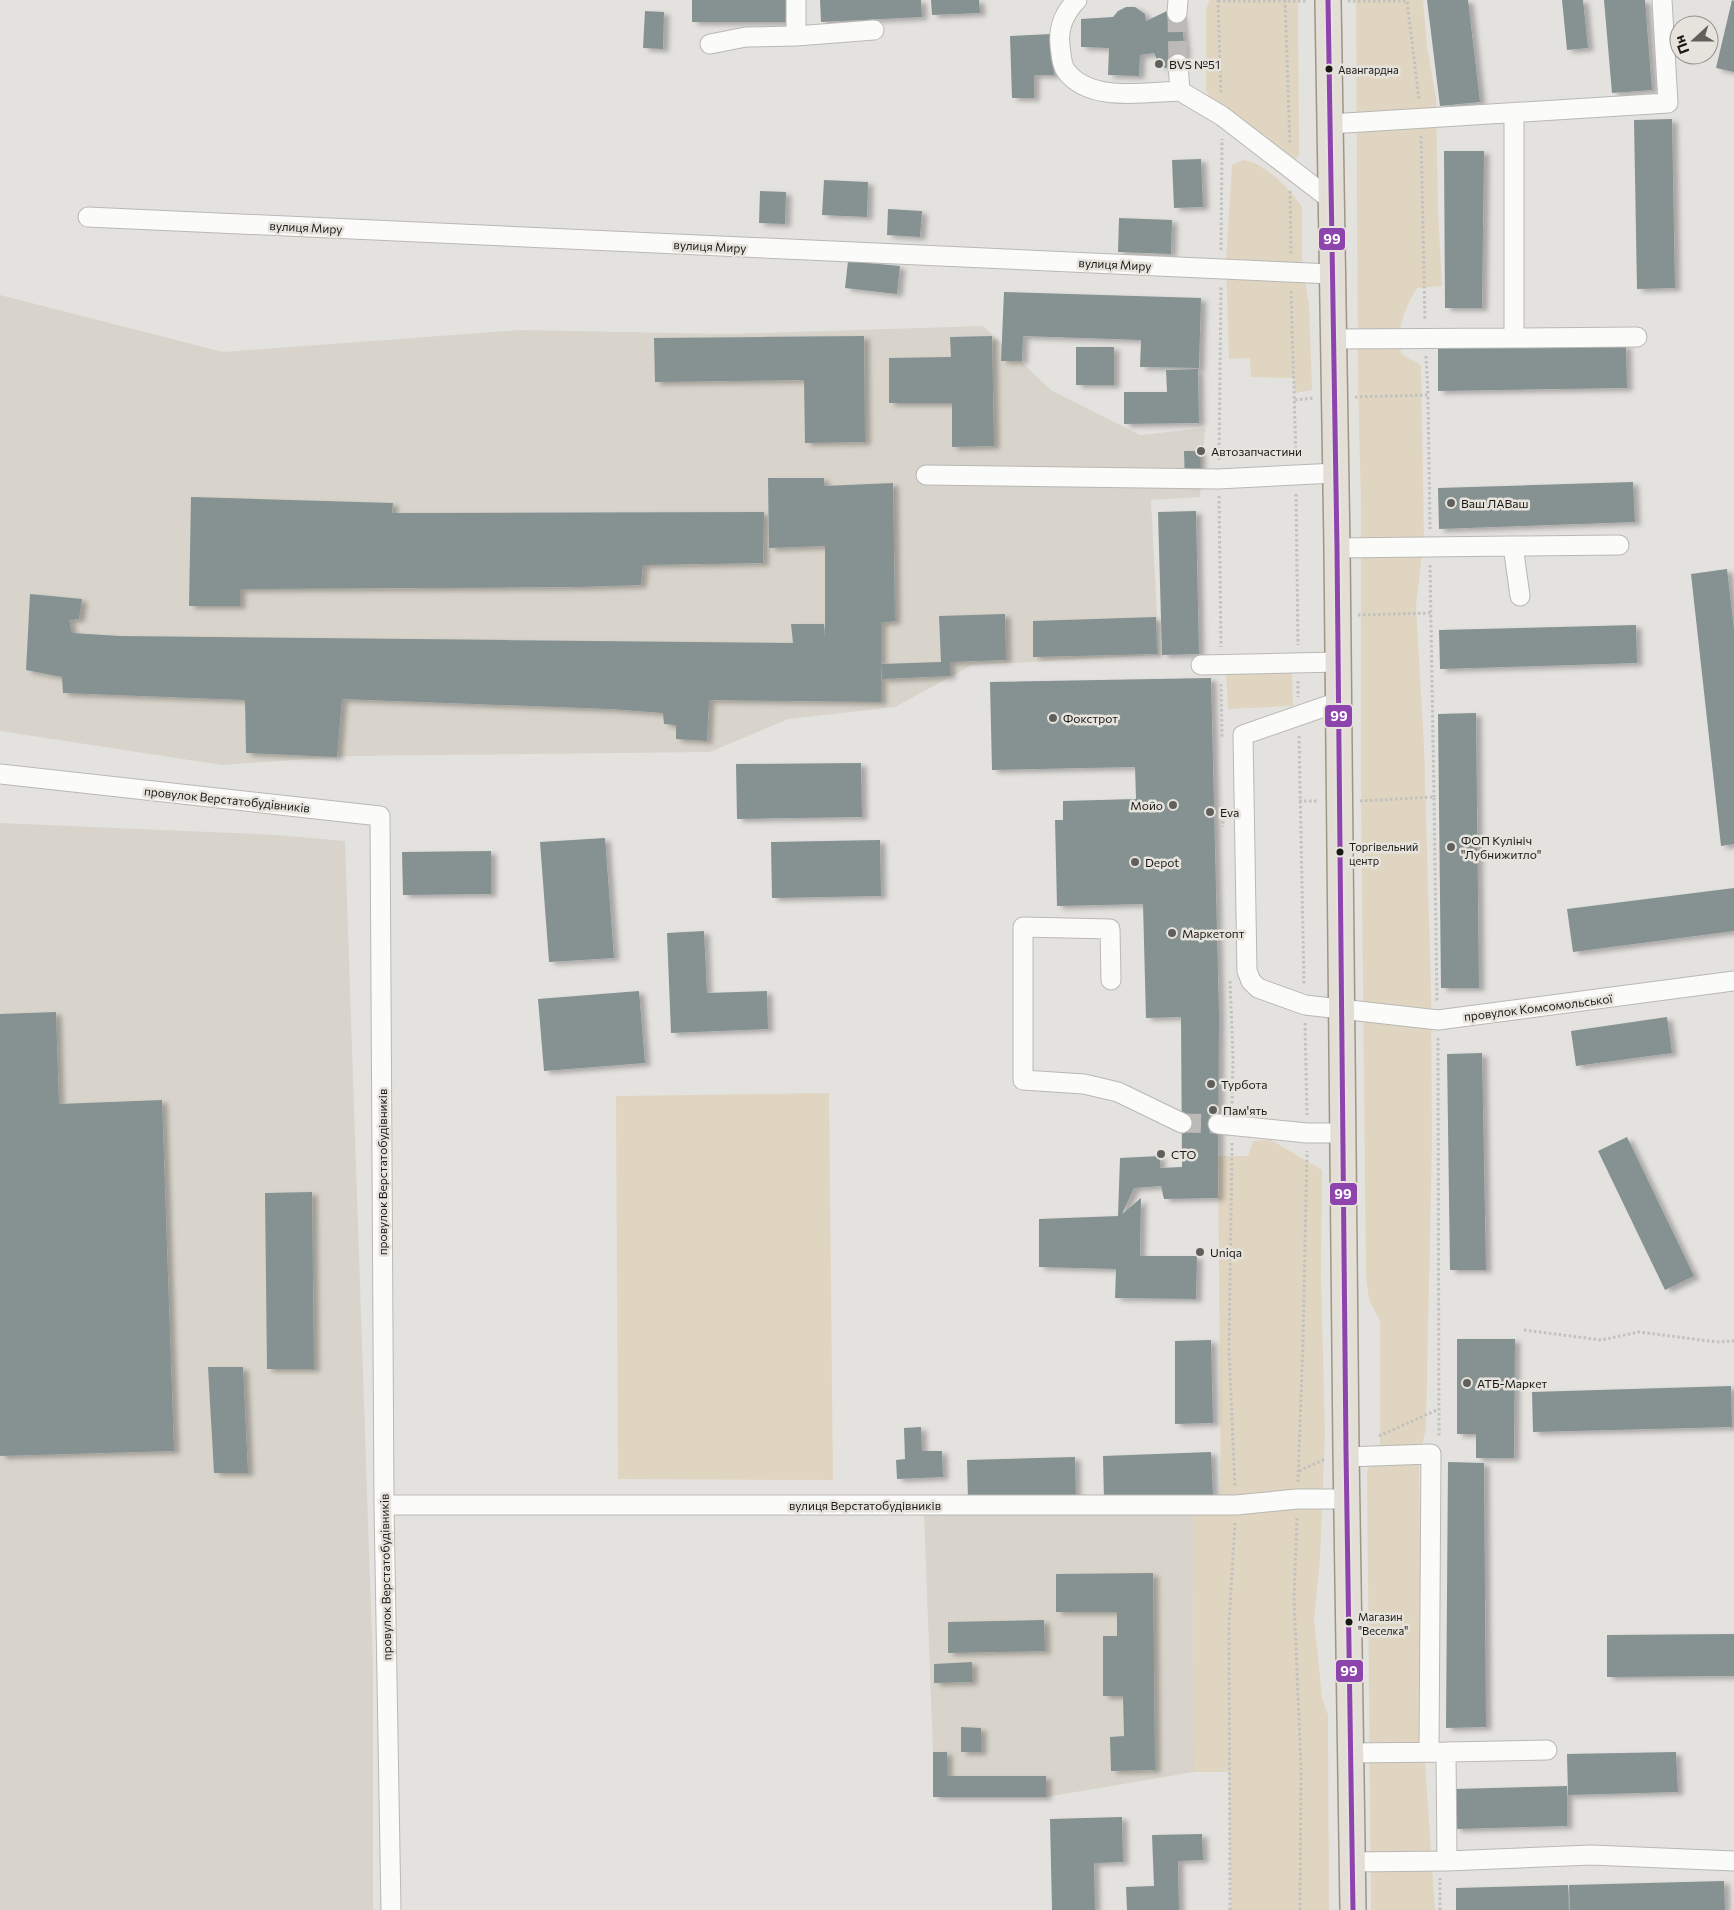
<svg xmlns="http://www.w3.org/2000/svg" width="1734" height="1910" font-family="Commissioner,sans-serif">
  <defs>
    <filter id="shadow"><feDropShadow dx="5.5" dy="3" stdDeviation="2.5" flood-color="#0004"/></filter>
  </defs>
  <rect width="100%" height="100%" fill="#e4e2df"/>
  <path fill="#d8d4cb" d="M0 295 223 352 521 330 727 334 983 326 1051 390 1140 435 1205 428 1200 497 1151 500 1159 655 972 665 895 707 788 719 710 752 351 756 222 765 0 731Z
    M0 823 277 835 345 841 373 1669V1910H0Z
    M1193 1512 1194 1772 1046 1797H933V1752L924 1514Z"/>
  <path fill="#e0d5c0" d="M1210 0H1298L1299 154 1294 163 1210 98 1206 90V8Z
    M1356 0H1423L1427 46 1436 98 1438 210 1442 286 1417 288C1402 314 1398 324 1401 354L1421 365 1424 538 1416 606 1424 745 1431 991 1432 1140 1426 1428 1419 1461 1423 1732 1435 1910H1371L1367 1474 1371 1454 1380 1444V1321L1369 1299 1366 1278 1361 788V504L1358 383Z
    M1244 160C1264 163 1293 190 1302 208V260L1309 305 1312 390 1295 393 1294 378 1251 377 1250 358 1229 359 1226 262 1232 165Z
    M1292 669 1293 706 1228 709 1226 671Z
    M829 1093 833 1480 618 1479 616 1096Z
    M1271 1140 1322 1170 1321 1278 1325 1434 1320 1560 1314 1619 1322 1697 1328 1715 1329 1910H1231L1229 1772H1194L1193 1512 1221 1511 1218 1156H1248L1253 1141Z"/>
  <path fill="#869292" filter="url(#shadow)" d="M692 0H787V22H692Z
    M820 0H921L922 17 821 22Z
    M931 0H979L980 13 932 15Z
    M1427 0H1468L1480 102 1440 106Z
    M1562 0H1583L1588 48 1567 50Z
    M1604 0H1645L1652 90 1612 93Z
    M1732 0 1734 1V72L1716 68Z
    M1126 7H1135L1145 14 1146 21 1167 11 1181 15 1185 51 1184 58 1171 67 1165 68 1159 64 1154 53 1140 55 1139 76 1108 75 1109 48 1081 47V19L1113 17 1118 11Z
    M645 11 664 12 663 49 643 48Z
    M1052 34 1054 75H1034V98H1012L1010 36Z
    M1672 119 1675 288 1637 289 1634 120Z
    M1444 151H1484L1482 308H1445Z
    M1201 159 1203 207 1174 208 1172 160Z
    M824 180 868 182 867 217 822 215Z
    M760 191 786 192 785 224 759 223Z
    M888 209 922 211 920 237 887 235Z
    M1119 218 1172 220 1171 254 1118 252Z
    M848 261 900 266 897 294 845 288Z
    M1004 292 1201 298 1199 368 1140 367 1141 340 1023 336 1022 361H1001Z
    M864 336 865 442 805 443 804 380 655 382 654 338Z
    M992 336 994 446 952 447V403H889V358L951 357 950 337Z
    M1626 345 1627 388 1438 391V348Z
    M1076 347H1114V385H1076Z
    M1198 369 1199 423 1124 424V392H1167L1166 370Z
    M1184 451H1200V483L1185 484Z
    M768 478H824V486L893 483 895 621 881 623V702L709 700 707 741 676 739V725L664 724 663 713 611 709 342 699 337 757 246 753 245 700 63 693 62 677 26 670 30 594 82 599 79 619 69 620 72 633 120 636 793 643 791 624H824L825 638V546L769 548Z
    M1633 482 1635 522 1439 529 1438 488Z
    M191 497 393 503 392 513 764 512 763 563 643 565 641 585 578 587 240 589V606H189Z
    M1196 511 1199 654 1162 655 1158 512Z
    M1727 569 1734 629V844L1721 846 1691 574Z
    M1005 614 1006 660 950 662V676L882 679 881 664 941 662 939 616Z
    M1156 617 1157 654 1033 657V621Z
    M1636 625 1637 663 1440 669 1439 630Z
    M1211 678 1219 1016 1218 1198 1164 1199 1161 1186 1134 1188 1122 1214 1141 1198 1140 1256H1197L1196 1299 1115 1298 1116 1269 1039 1267V1219L1118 1216 1120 1158 1160 1156V1168L1182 1167 1181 1017 1146 1018 1143 904 1057 906 1055 820H1063V801L1136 799 1135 767 992 770 990 682Z
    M1476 713 1479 988H1441L1438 714Z
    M861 763 862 817 737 819 736 764Z
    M605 838 614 958 549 962 540 842Z
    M880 840 881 896 772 898 771 842Z
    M491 851V894L403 895 402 852Z
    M1734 888V931L1573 952 1567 909Z
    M704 931 707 993 767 991 768 1029 671 1033 667 933Z
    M639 991 645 1063 544 1071 538 999Z
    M56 1012 59 1104 162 1100 174 1451 0 1456V1014Z
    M1667 1017 1672 1053 1576 1066 1571 1031Z
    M1482 1053 1486 1270H1450L1447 1054Z
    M1627 1137 1694 1276 1665 1290 1598 1151Z
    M312 1192 314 1369H267L265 1193Z
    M1457 1339H1515L1514 1458H1476V1434H1457Z
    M1211 1340 1213 1423 1175 1424V1341Z
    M208 1367H243L248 1473H214Z
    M1731 1386 1732 1427 1533 1432 1532 1392Z
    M921 1427 922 1451H942L943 1477 897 1479 896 1460 905 1459 904 1428Z
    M1211 1452 1213 1495 1104 1500 1103 1456Z
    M1075 1457 1076 1497 968 1500 967 1460Z
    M1448 1462 1484 1463 1486 1727 1446 1728Z
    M1153 1573 1155 1770 1111 1771 1110 1737 1124 1736 1123 1696H1103V1636H1117V1612H1056V1574Z
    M1044 1620 1045 1651 948 1653V1622Z
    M1734 1634V1676L1607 1677V1635Z
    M972 1662V1682L934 1683V1664Z
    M961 1727 981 1728V1752H961Z
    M933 1752H947V1776H1046V1797H933Z
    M1676 1752 1678 1792 1568 1795 1567 1754Z
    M1567 1786V1826L1455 1829 1454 1789Z
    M1122 1817 1123 1862 1094 1863 1095 1910H1052L1050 1819Z
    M1202 1834 1203 1860 1178 1861 1179 1910H1127L1126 1887 1154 1886 1152 1835Z
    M1724 1881 1725 1910H1570L1569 1885Z
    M1568 1885 1569 1910H1456V1888Z"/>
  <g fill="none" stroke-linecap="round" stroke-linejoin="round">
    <path stroke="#bcbab7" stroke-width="19" stroke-dasharray="19 9" stroke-linecap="butt" d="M1177 13 1178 64
      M1182 1123 1218 1124"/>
    <g stroke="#b9b8b5" stroke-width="21">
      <path id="minor" d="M796 0V36
        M1077 0C1065 12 1058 27 1060 45 1061 53 1061 64 1066 71 1090 103 1145 92 1180 91
        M1177 13 1178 0
        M710 44 746 37 796 36 874 30
        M1178 64 1180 91 1222 116 1330 199
        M1330 124 1668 103 1662 0
        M88 217 1332 274
        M1514 338 1637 337
        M1334 339 1514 338V113
        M926 475 1218 479 1336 473
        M1513 546 1619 545
        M1337 548 1513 546 1520 596
        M1201 665 1338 662
        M1338 702 1243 735 1247 971 1251 981 1258 988 1305 1005 1438 1020 1734 981
        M0 774 380 816 384 1505 391 1910
        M1111 980 1110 929 1023 927V1080L1084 1084 1118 1092 1182 1123
        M1218 1124 1307 1133H1343
        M1346 1457 1431 1454 1429 1752
        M384 1505H1236L1297 1499H1347
        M1446 1752 1547 1750
        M1350 1753 1446 1752 1447 1861 1591 1855 1734 1861
        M1351 1862 1447 1861"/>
    </g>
    <g stroke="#9d9684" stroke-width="28">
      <path id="major" d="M1328 0 1337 548 1346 1450 1353 1910"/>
    </g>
    <path stroke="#c1c1bf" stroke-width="3" stroke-dasharray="2.5 2.5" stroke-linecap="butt" d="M1218 0 1221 95
      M1285 0 1290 145
      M1218 1H1307
      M1348 1H1407L1419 100
      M1421 136 1425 320
      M1290 191 1291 255
      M1221 250 1222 139
      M1291 291 1296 457
      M1426 356 1428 395
      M1355 397 1428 395 1430 529
      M1295 400 1314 398
      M1219 460 1221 286
      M1296 494 1298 645
      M1219 496 1221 647
      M1430 565 1434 797
      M1358 615 1431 613
      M1298 681V697
      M1221 684 1222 737
      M1299 736 1304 985
      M1299 801H1318
      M1360 801 1434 797 1437 1002
      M1223 811V827
      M1230 981 1233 1058 1232 1107
      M1305 1023 1307 1115
      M1438 1038 1439 1437
      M1232 1143 1229 1350 1235 1487
      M1524 1330 1601 1340 1639 1332 1717 1342 1734 1341
      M1379 1436 1439 1409
      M1299 1471 1325 1459
      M1298 1482 1303 1340 1307 1151
      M1297 1518 1294 1598 1301 1768 1300 1910
      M1230 1910 1229 1624 1235 1523
      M1440 1910V1878"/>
    <use href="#minor" stroke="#fbfbfa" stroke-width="19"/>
    <use href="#major" stroke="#e3dfd6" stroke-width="25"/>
    <g stroke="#e6e3dd" stroke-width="9">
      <path id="bus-1" d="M1328 0 1337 548 1346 1450 1353 1910"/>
    </g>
    <use href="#bus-1" stroke="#8e44ad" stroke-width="5"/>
  </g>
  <g fill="#615f5c" stroke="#e6e3dd" stroke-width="2">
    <circle cx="1159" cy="64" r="5"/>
    <circle cx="1201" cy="451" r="5"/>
    <circle cx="1451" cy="503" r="5"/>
    <circle cx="1053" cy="718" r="5"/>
    <circle cx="1173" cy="805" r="5"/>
    <circle cx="1210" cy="812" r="5"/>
    <circle cx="1451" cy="847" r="5"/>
    <circle cx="1135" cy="862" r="5"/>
    <circle cx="1172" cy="933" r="5"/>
    <circle cx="1211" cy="1084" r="5"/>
    <circle cx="1213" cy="1110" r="5"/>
    <circle cx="1161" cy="1154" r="5"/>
    <circle cx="1200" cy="1252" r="5"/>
    <circle cx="1467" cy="1383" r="5"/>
  </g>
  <g fill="#1a1916" stroke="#e6e3dd" stroke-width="2">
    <circle cx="1329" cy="69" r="4.5"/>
    <circle cx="1340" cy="852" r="4.5"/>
    <circle cx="1349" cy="1622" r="4.5"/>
  </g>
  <g text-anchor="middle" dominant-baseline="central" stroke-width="5" stroke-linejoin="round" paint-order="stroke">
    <g font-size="11" fill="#1a1916" stroke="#e6e3dd" text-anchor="start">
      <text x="1338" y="69">Авангардна</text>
      <text x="1349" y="846">Торгівельний<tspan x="1349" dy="14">центр</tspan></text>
      <text x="1358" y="1616">Магазин<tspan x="1358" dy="14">"Веселка"</tspan></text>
    </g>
    <g font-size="12" fill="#1a1916" stroke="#e6e3dd" text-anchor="start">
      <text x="1169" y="64">BVS №51</text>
      <text x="1211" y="451">Автозапчастини</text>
      <text x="1461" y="503">Ваш ЛАВаш</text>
      <text x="1063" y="718">Фокстрот</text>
      <text x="1163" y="805" text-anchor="end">Мойо</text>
      <text x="1220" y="812">Eva</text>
      <text x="1461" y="840">ФОП Кулініч<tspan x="1461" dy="14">"Лубнижитло"</tspan></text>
      <text x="1145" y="862">Depot</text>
      <text x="1182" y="933">Маркетопт</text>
      <text x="1221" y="1084">Турбота</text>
      <text x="1223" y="1110">Пам'ять</text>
      <text x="1171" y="1154">СТО</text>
      <text x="1210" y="1252">Uniqa</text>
      <text x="1477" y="1383">АТБ-Маркет</text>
    </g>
    <g font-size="12" fill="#1a1916" stroke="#e6e3dd">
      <text transform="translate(306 227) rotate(3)">вулиця Миру</text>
      <text transform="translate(710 246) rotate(3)">вулиця Миру</text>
      <text transform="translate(1115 264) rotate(3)">вулиця Миру</text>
      <text transform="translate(227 799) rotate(6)">провулок Верстатобудівників</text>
      <text transform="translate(1538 1007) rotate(-7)">провулок Комсомольської</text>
      <text transform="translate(382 1172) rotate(-90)">провулок Верстатобудівників</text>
      <text x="865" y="1505">вулиця Верстатобудівників</text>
      <text transform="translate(385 1577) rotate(-91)">провулок Верстатобудівників</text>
    </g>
  </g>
  <g stroke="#e6e3dd" stroke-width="2">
    <rect x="1318" y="227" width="28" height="24" rx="5" fill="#8e44ad"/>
    <rect x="1324" y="704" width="29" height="24" rx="5" fill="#8e44ad"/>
    <rect x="1329" y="1182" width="29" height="24" rx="5" fill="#8e44ad"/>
    <rect x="1335" y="1659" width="29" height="24" rx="5" fill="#8e44ad"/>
  </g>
  <g font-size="14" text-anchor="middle" font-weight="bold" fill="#fff">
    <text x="1332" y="244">99</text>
    <text x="1339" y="721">99</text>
    <text x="1343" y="1199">99</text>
    <text x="1349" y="1676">99</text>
  </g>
  <g transform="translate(1694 40) rotate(249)"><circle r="24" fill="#e6e3dd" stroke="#94928d"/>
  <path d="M0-4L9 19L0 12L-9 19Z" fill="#615f5c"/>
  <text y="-8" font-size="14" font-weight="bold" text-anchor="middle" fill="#1a1916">Пн</text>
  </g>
</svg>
